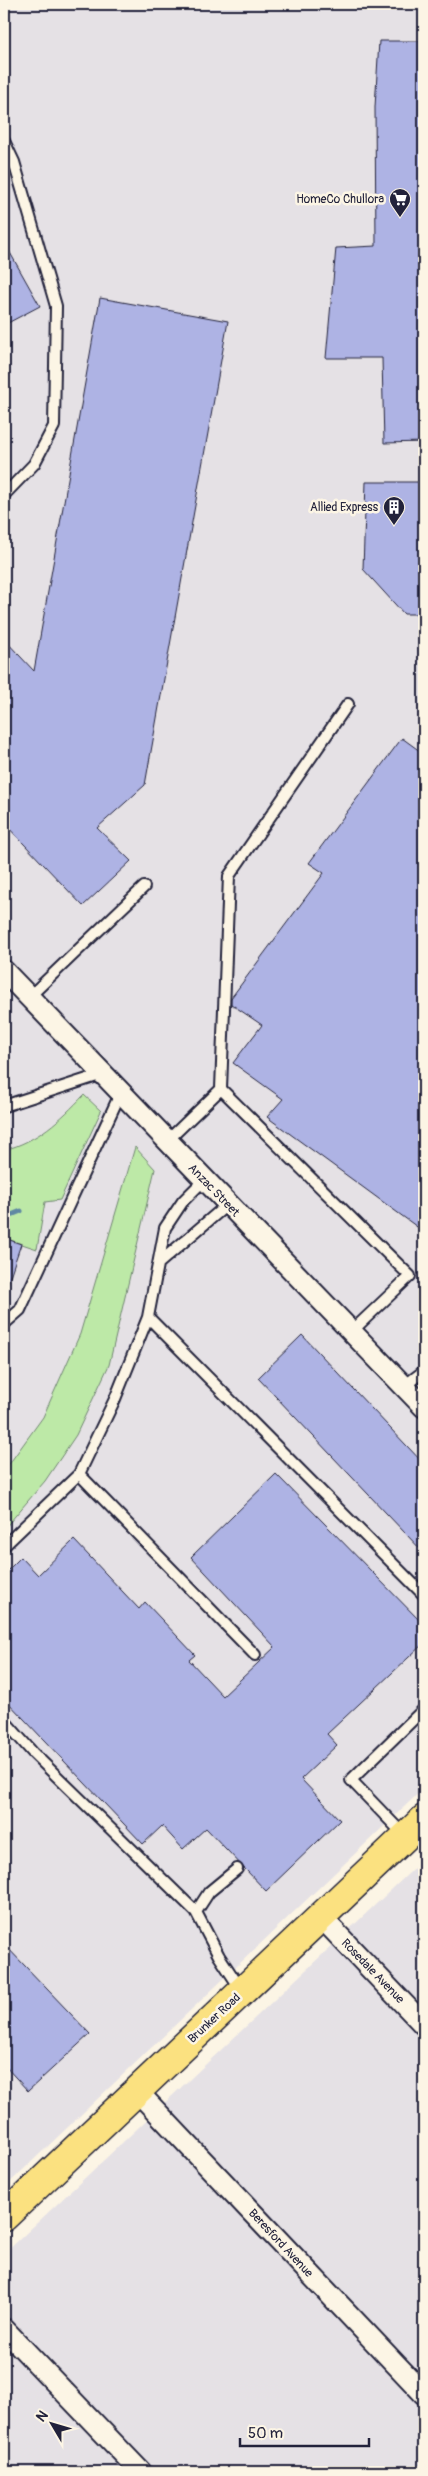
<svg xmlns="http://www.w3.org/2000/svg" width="428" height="2476" viewBox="0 0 428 2476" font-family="Pangolin,sans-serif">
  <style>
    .built { fill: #e5e1e5 }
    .green { fill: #bde9a7; stroke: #708671 }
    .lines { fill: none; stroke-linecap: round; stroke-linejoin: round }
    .stream { stroke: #5f88a3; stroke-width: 5 }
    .building { fill: #aeb3e4; stroke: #22223b }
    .lane-casing { stroke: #22223b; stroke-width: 14 }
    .street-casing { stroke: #22223b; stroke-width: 24 }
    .primary-casing { stroke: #22223b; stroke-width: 31 }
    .lane { stroke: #fcf5e5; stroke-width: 10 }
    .street { stroke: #fcf5e5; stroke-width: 20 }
    .primary { stroke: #fbe180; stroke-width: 28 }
    .labels { text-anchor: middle; stroke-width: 5; stroke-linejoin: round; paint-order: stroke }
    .poi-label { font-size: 12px; fill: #22223b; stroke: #fcf5e5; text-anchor: end }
    .street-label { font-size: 12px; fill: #22223b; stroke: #fcf5e5 }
  </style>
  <rect width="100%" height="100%" fill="#fcf5e5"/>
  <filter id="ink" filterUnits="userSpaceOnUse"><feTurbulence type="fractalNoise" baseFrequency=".02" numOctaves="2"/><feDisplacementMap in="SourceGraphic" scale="10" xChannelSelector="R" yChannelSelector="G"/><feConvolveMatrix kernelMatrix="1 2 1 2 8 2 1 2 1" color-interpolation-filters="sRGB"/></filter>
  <g filter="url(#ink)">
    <!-- built -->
    <path class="built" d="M4 4H424V1788L4 2188Z
      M424 1859V2472H4V2254Z"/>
    <!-- green -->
    <path class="green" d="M84 1095 101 1111 60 1200 45 1202 37 1249 4 1238V1150C38 1141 60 1120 84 1095Z
      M135 1147 155 1169 109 1365 76 1435 45 1481 4 1529V1471L43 1417 80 1334Z"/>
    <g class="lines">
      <!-- stream -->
      <path class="stream" d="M4 1218 21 1211"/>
    </g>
    <!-- building -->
    <path class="building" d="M379 41H424V442L384 443 382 358H326L336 248 376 246 375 107Z
      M4 242 40 306 4 325Z
      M100 298 228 321 145 785 97 828 131 861 83 906 4 823V639L34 671Z
      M366 482H424V614H404L363 569Z
      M402 738 424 754V1232L267 1117 283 1099 233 1063 262 1025 231 1004V998L324 873 309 863Z
      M4 1238 21 1244 6 1288H4Z
      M302 1335 424 1464V1553L258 1378Z
      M276 1474 424 1625V1643L327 1734 337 1745 301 1779 340 1820 266 1891 206 1828 183 1849 162 1826 143 1844 4 1698V1574L21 1557 38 1575 74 1540 139 1609 145 1602 195 1655 189 1660 223 1696 275 1647 191 1557Z
      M4 1944 90 2034 28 2091 4 2065Z"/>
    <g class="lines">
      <!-- lane casing -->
      <g class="lane-casing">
        <path id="lane" d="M4 141 14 162 56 306 54 426 34 464 4 495
          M29 997 144 887
          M221 1089 229 876 348 704
          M4 1106 103 1074
          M167 1141 221 1089 410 1276 351 1332
          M159 1263 228 1204
          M148 1317 424 1595
          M4 1324 20 1310 121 1092
          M404 1386 424 1371
          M79 1474 255 1655
          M4 1546 79 1474 115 1399 148 1317 165 1228 183 1201 204 1180
          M4 1720 33 1753 196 1912
          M405 1836 351 1780 424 1709
          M237 1869 209 1892 196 1912 219 1956 242 1991"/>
      </g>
      <!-- street casing -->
      <g class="street-casing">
        <path id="street" d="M4 971 424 1407
          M321 1917 424 2025
          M137 2091 424 2394
          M4 2329 141 2472"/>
      </g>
      <!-- primary casing -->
      <g class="primary-casing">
        <path id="primary" d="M4 2217 424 1819"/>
      </g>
      <!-- lane -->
      <use href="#lane" class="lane"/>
      <!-- street -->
      <use href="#street" class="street"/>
      <!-- primary -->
      <use href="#primary" class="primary"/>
    </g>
  </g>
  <!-- icons -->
  <defs>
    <g id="supermarket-pin" transform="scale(1.125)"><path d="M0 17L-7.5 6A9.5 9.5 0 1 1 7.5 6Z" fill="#22223b" stroke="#fcf5e5"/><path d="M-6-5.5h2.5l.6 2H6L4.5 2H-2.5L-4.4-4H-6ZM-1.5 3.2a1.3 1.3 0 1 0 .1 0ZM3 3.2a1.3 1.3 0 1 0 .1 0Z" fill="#fff"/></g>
    <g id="building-pin" transform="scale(1.125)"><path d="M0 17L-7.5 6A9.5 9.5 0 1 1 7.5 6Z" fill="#22223b" stroke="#fcf5e5"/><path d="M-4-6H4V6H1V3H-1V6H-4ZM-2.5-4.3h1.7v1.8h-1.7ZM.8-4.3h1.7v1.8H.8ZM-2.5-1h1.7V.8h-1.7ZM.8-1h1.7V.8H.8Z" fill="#fff"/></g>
  </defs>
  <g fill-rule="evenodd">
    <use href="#supermarket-pin" x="400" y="199"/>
    <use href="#building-pin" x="394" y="507"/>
  </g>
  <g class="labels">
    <!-- poi labels -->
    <g class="poi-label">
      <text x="384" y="203">HomeCo Chullora</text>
      <text x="378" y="511">Allied Express</text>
    </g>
    <!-- street labels -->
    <g class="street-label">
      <text transform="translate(214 1190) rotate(46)" y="4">Anzac Street</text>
      <text transform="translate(373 1971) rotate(46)" y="4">Rosedale Avenue</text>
      <text transform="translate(214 2018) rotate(-43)" y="4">Brunker Road</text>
      <text transform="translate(281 2243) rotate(47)" y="4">Beresford Avenue</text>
    </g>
  </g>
  <!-- margin -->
  <rect width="428" height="2476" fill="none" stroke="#fcf5e5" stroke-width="20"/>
  <rect x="10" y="10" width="408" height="2456" fill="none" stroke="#22223b" stroke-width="2" filter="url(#ink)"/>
  <!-- north arrow -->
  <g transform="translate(52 2424) rotate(308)" stroke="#fcf5e5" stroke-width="4" paint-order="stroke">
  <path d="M0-4L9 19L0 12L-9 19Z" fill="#22223b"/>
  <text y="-8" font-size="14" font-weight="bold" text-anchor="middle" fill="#22223b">N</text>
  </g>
  <!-- scale -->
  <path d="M240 2438v8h129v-8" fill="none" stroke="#22223b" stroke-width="2.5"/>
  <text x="248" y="2438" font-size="15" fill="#22223b" stroke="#fcf5e5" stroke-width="4" paint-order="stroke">50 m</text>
</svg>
